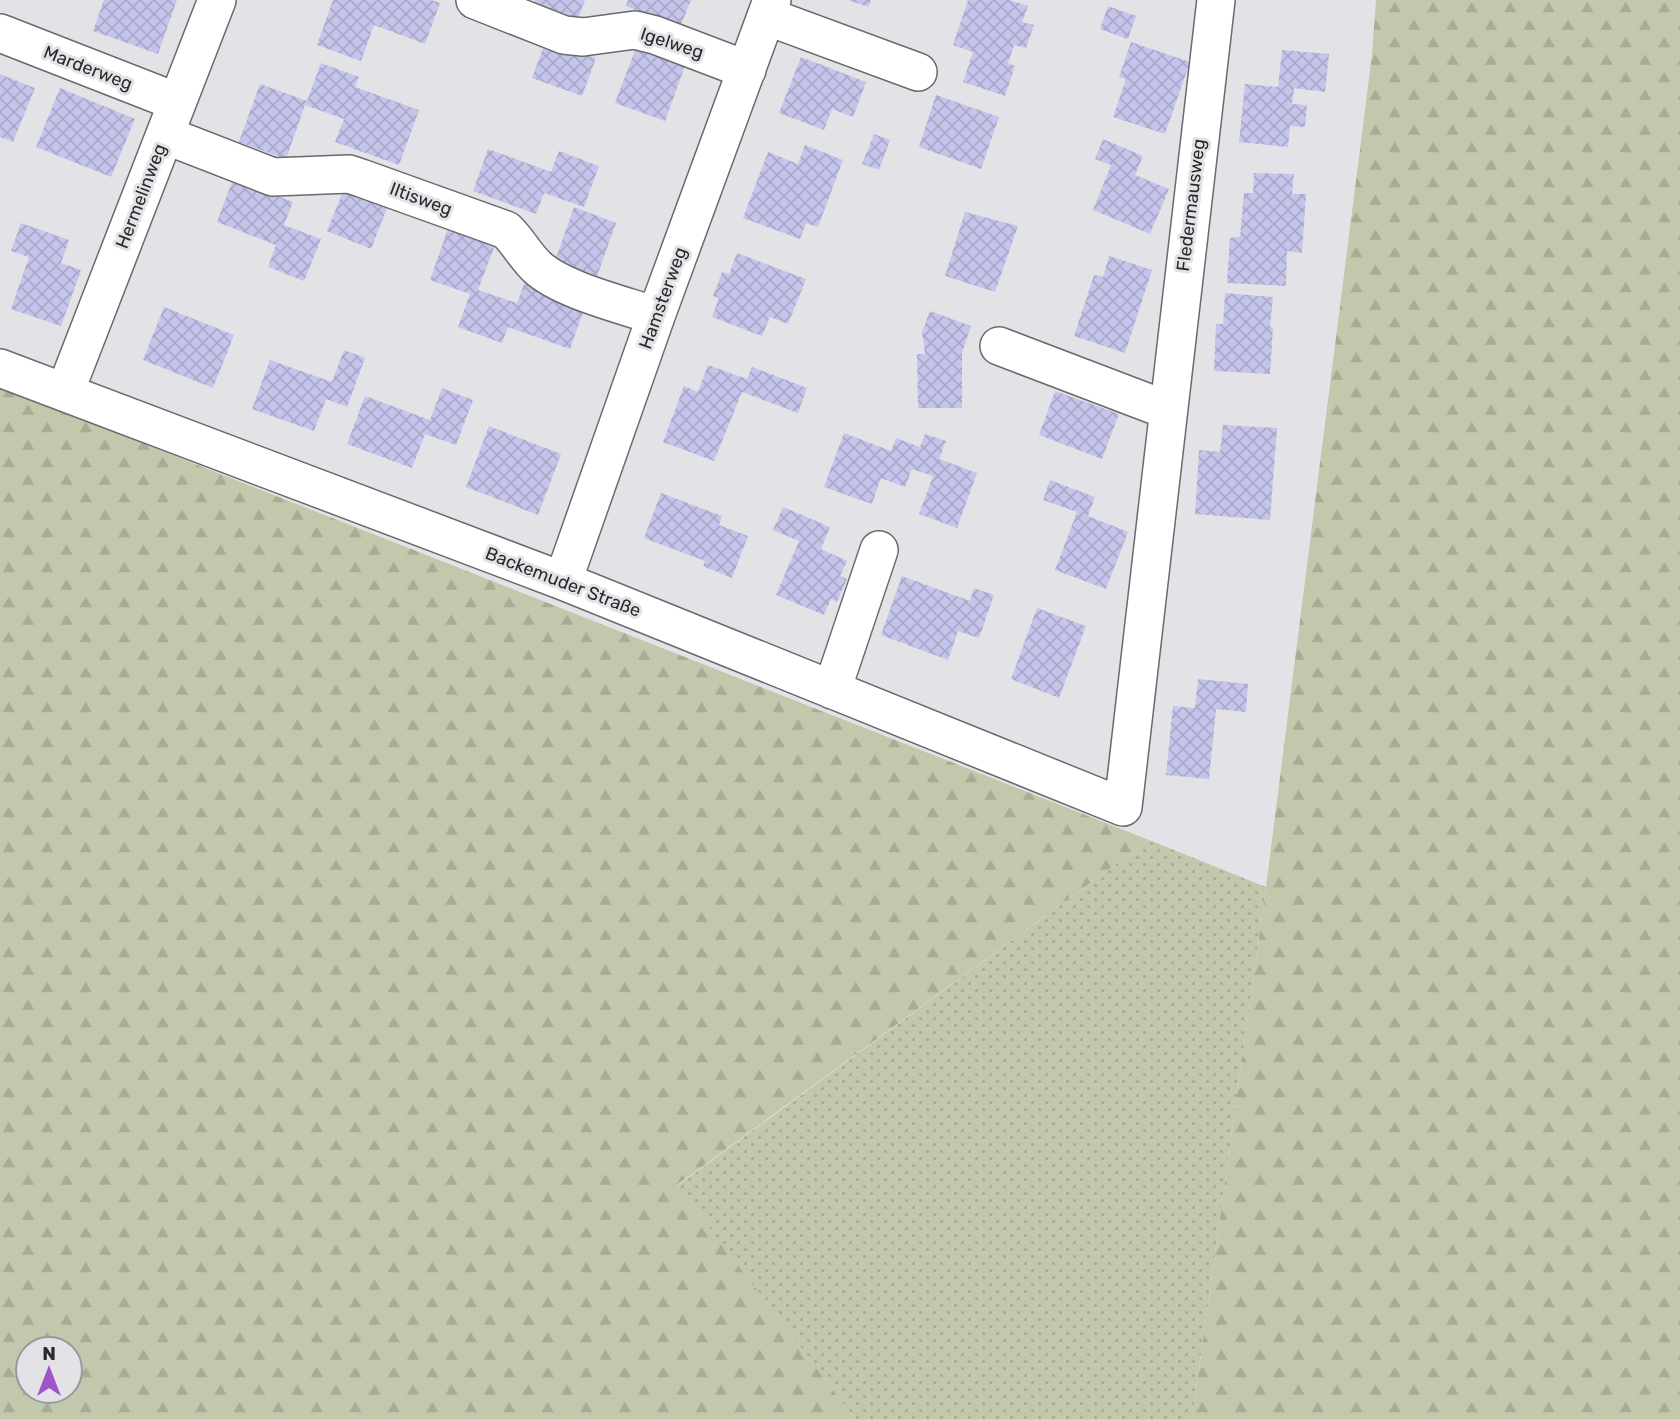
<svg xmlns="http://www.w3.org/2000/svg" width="1680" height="1419" viewBox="0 0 1680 1419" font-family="Rubik,sans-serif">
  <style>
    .grass { fill: url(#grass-dots) }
    .forest { fill: url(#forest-firs); fill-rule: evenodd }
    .building { fill: url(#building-cross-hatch) }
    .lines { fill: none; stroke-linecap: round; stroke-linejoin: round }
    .minor-casing { stroke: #6a6a6d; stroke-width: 40 }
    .minor { stroke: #fff; stroke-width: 37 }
    .labels { text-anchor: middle; stroke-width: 6; stroke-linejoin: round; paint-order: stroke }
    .street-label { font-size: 18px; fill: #2a2a2c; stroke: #e3e3e7 }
  </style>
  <defs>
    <pattern id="grass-dots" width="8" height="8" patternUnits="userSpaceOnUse" patternTransform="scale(1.75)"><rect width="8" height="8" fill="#c2c8ac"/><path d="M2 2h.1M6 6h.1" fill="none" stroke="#a7ac94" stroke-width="1.8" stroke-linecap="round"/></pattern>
    <pattern id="forest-firs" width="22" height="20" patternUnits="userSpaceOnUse" patternTransform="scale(1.75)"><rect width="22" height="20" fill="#c2c8ac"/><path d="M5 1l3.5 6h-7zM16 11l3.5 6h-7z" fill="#a7ac94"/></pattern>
    <pattern id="building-cross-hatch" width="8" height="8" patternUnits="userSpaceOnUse" patternTransform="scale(1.75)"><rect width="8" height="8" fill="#c5c4ea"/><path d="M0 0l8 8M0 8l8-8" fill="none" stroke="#a9a9c9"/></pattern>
  </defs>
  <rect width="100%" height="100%" fill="#e3e3e7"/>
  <!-- grass -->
  <path class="grass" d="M1149 840 1266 887 1192 1419H855L677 1186Z"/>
  <!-- forest -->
  <path class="forest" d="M1376 0H1680V1419H1192L1266 887 1372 55Z
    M0 387 1149 840 677 1185 855 1419H0ZM28 1349H70V1391H28Z"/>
  <!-- building -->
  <path class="building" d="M104 0H177L158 54 93 31Z
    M333 0H431L440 3 425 44 374 25 361 61 317 45Z
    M535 0H585L576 24 533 6Z
    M628 0H691L680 27 626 6Z
    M848 0H871L868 7Z
    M968 0H1010L1028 6 1022 22 1034 25 1026 48 1014 45 1008 63 1015 66 1005 96 963 82 973 52 953 45Z
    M1108 6 1136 16 1128 39 1100 29Z
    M546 40 596 58 582 96 532 78Z
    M1131 42 1190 62 1165 134 1113 117 1126 79 1119 77Z
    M637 45 686 63 665 121 615 103Z
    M1282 50 1329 54 1325 92 1294 88 1292 104 1307 105 1305 127 1290 126 1288 147 1239 142 1245 84 1278 87Z
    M801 57 866 82 853 117 832 109 824 130 779 113Z
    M321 63 359 77 355 87 419 110 399 165 335 142 344 119 305 105 286 159 239 142 260 84 307 101Z
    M0 74 35 88 13 142 0 137Z
    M60 88 135 119 111 177 36 147Z
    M936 95 999 117 981 169 919 147Z
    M874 134 890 140 879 170 862 164Z
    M1103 139 1143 156 1135 175 1169 189 1150 234 1093 210 1111 165 1095 159Z
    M805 145 843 160 818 227 806 223 800 239 743 218 768 152 798 164Z
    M488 149 551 172 559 151 599 166 584 207 544 193 536 214 473 191Z
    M1254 173 1294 174 1292 194H1306L1302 253 1287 251 1286 286 1227 283 1230 238 1240 237 1244 193H1253Z
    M233 179 293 202 284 225 321 239 304 281 268 267 276 245 217 222Z
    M347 181 391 198 371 249 327 231Z
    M574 207 616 223 597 276 555 261Z
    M965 212 1018 226 995 292 945 276Z
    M451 220 498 237 478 290 517 303 526 279 587 301 570 349 508 327 502 343 458 327 470 294 430 280Z
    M21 223 69 240 61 263 81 270 61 326 11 309 29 257 11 251Z
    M737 253 806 279 788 324 770 317 762 336 712 317 719 298 713 296 722 272 729 274Z
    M1109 256 1152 270 1125 353 1074 336 1094 275 1103 277Z
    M1225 293 1273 297 1270 327H1273L1270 374 1214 371 1216 324H1223Z
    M164 307 234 335 213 388 143 360Z
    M930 311 971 326 962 353V408H918L917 354H925L922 332Z
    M344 350 365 358 347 407 326 399 314 431 252 409 270 360 332 382Z
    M708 365 747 379 752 367 807 388 798 413 742 392 714 461 663 442 684 386 698 392Z
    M442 388 473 400 456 445 425 434 412 468 347 444 365 396 430 420Z
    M1055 391 1119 414 1102 459 1039 435Z
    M1223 425 1277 428 1270 520 1195 514 1199 450 1220 452Z
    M489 426 561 454 538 515 466 487Z
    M844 433 891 451 896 438 920 447 925 434 946 441 939 459 977 473 957 528 919 514 933 476 912 469 905 487 881 478 872 504 824 487Z
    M1050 480 1095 497 1088 516 1128 532 1106 589 1055 570 1077 512 1043 500Z
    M661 493 722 516 719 525 748 536 732 578 703 566 705 561 644 538Z
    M783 507 830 527 821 549 847 561 840 576 847 579 837 602 831 599 824 615 776 595 799 541 773 530Z
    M902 576 970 601 974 588 994 595 979 638 958 631 948 660 881 635Z
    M1037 608 1086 626 1059 698 1011 679Z
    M1198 679 1248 684 1246 712 1216 709 1209 779 1166 775 1173 706 1195 708Z"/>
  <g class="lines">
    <!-- minor casing -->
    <g class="minor-casing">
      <path id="minor" d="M475 0 564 35 583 37 635 30 655 35 747 70
        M766 16 918 72
        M0 33 177 102
        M165 135 273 177 349 174 361 178 506 230C518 241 525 256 537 267 561 290 624 305 656 316
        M999 346 1167 410
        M0 368 563 581 1123 807 1216 0
        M65 392 217 0
        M563 581 656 316 772 0
        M832 690 879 550"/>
    </g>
    <!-- minor -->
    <use href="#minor" class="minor"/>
  </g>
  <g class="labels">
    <!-- street labels -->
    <g class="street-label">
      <text transform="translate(672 43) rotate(18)" y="6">Igelweg</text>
      <text transform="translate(88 68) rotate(21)" y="6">Marderweg</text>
      <text transform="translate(141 196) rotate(-69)" y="6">Hermelinweg</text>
      <text transform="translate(421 199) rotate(20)" y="6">Iltisweg</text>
      <text transform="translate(1191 205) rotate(-83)" y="6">Fledermausweg</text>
      <text transform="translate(663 298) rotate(-70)" y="6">Hamsterweg</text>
      <text transform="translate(563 582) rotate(21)" y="6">Backemuder Straße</text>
    </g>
  </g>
  <!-- north arrow -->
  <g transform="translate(49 1370)"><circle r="33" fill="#e3e3e7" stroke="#99999c" stroke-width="2"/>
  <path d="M0-5L12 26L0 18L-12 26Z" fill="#9d55c9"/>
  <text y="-10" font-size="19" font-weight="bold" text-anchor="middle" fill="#2a2a2c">N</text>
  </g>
</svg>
